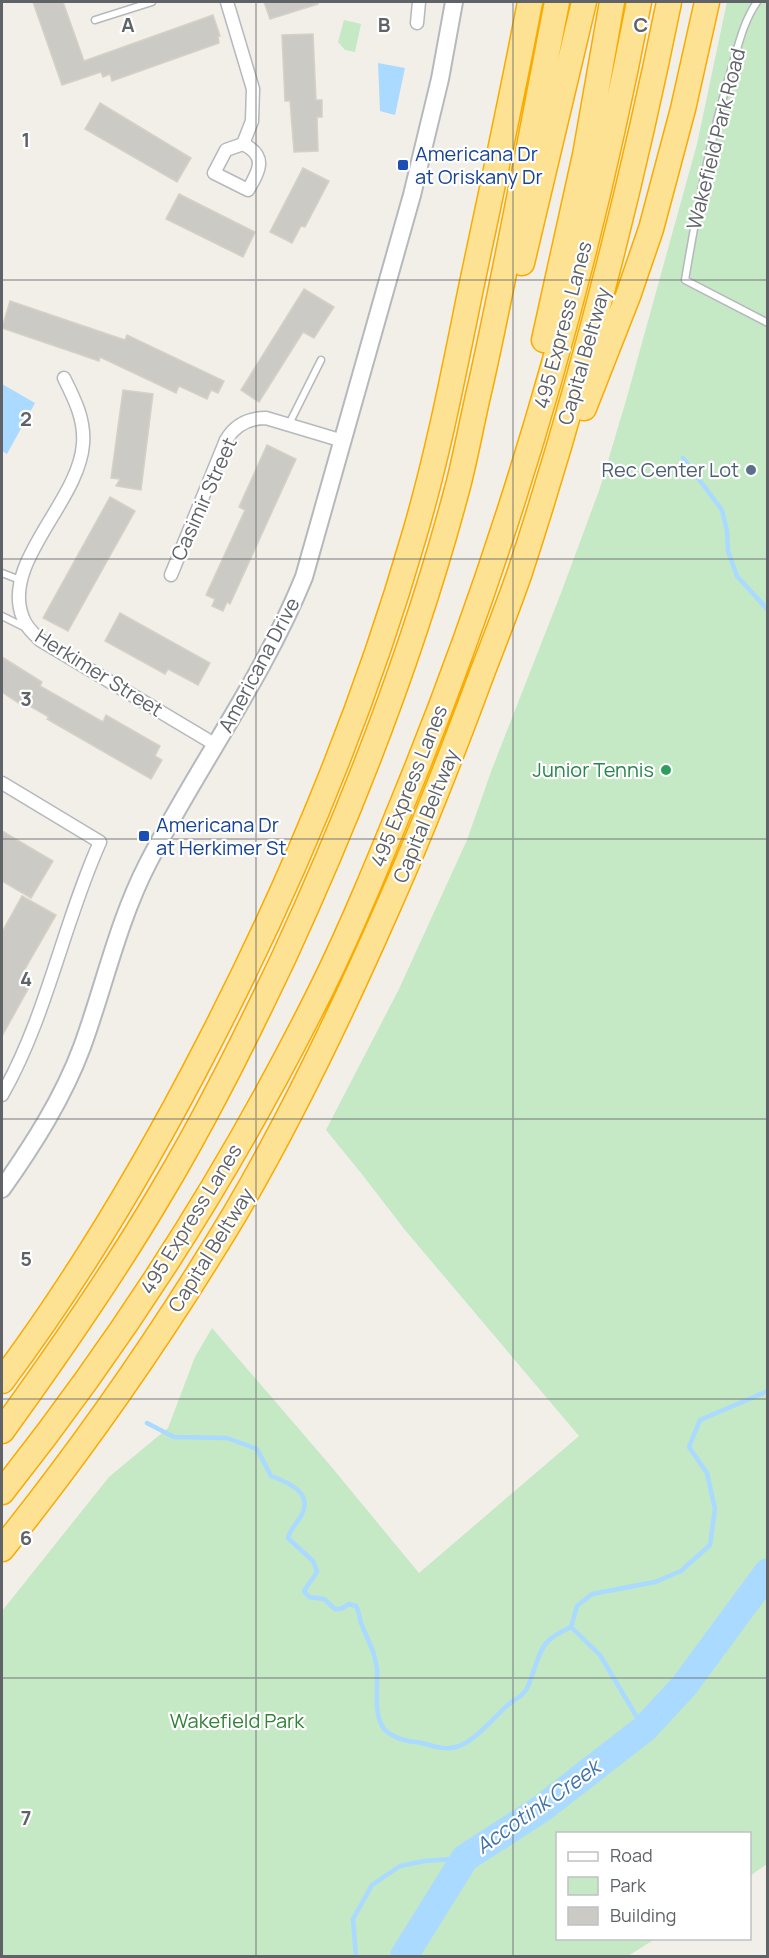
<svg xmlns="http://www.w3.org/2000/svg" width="769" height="1958" viewBox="0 0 769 1958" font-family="Manrope,sans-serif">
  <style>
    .green { fill: #c5e8c5 }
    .water { fill: #aadaff }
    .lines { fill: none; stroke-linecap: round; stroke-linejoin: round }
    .stream { stroke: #aadaff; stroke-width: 4.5 }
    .river { stroke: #aadaff; stroke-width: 28 }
    .building { fill: #cccac5; stroke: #d6d1c6; stroke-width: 1.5 }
    .service-casing { stroke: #b5b8bc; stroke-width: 9 }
    .minor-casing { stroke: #b5b8bc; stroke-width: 15 }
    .tertiary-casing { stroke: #b5b8bc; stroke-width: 20 }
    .motorway-casing { stroke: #f9ab00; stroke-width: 27 }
    .service { stroke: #fff; stroke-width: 6 }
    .minor { stroke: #fff; stroke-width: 12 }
    .tertiary { stroke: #fff; stroke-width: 16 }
    .motorway { stroke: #fde293; stroke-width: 24 }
    .grid { fill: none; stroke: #5f6368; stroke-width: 1.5; stroke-opacity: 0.55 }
    .transit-dot { fill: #1a4fb4; stroke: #fff; stroke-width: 2 }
    .service-dot { fill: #5c6f8a; stroke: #fff; stroke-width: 2 }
    .leisure-dot { fill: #2e9e5b; stroke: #fff; stroke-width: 2 }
    .labels { text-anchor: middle; stroke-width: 4.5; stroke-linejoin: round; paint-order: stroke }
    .street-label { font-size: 20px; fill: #5f6368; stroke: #fff }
    .transit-label { font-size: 20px; fill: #164399; stroke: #fff; text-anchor: start }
    .service-label { font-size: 20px; fill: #4e5e75; stroke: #fff; text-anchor: end }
    .leisure-label { font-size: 20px; fill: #27864d; stroke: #fff; text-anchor: end }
    .park-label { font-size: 20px; fill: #348238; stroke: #fff }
    .water-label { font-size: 21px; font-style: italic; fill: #4174aa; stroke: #fff }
    .grid-label { font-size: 20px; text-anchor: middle; font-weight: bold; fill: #5f6368; stroke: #fff; stroke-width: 4.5; stroke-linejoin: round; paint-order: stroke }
  </style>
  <rect width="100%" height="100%" fill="#f1efe8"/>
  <!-- green -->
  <path class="green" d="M727 2H767V1864L750 1876V1834H558V1938L655 1939 628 1956H2V1611L109 1477 168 1428 195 1357 212 1328 329 1464 419 1573 579 1436 405 1230 361 1173 326 1130 399 989 467 840 492 769 561 593 600 488 627 397 697 144Z
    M344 20 361 24 355 52 345 50 338 42Z"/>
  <!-- water -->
  <path class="water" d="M378 63 405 68 395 115 380 111Z
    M2 384 35 403 7 454 2 451Z"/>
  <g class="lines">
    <!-- stream -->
    <path class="stream" d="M683 458 722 510 727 531 728 551 737 576 768 610
      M147 1423 174 1437 227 1438 257 1449 271 1476C288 1482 313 1493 302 1514 298 1523 291 1527 288 1538L313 1561 317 1571C314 1579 308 1583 304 1591L309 1597 324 1599 335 1609H341L349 1604 356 1606C359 1611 359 1617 361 1623 367 1639 376 1653 377 1670 378 1687 374 1708 381 1724 386 1736 404 1741 416 1742 429 1744 442 1751 456 1747 474 1743 495 1716 509 1704 516 1698 524 1696 528 1686 534 1674 538 1650 548 1641 554 1635 563 1631 571 1627
      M644 1729 600 1655 571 1627 577 1606 592 1594 655 1582 681 1571 710 1545 715 1509 707 1473 689 1447 700 1420 768 1391
      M356 1956 353 1919 372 1885 400 1866 425 1861 465 1858"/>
    <!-- river -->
    <path class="river" d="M404 1956 465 1858 541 1809 644 1729 684 1686 768 1572"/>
  </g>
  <!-- building -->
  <path class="building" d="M33 2H63L84 61 213 15 220 36H218L219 43 112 81 110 74 103 77 101 72 62 85Z
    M264 2H317L318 4 270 19Z
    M313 34 316 100H322V117H317L318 151 294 152 290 101H285L282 35Z
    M100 103 191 158 177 182 85 129Z
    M303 168 329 181 305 227 301 226 292 243 270 232Z
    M179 194 255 232 243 257 166 219Z
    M304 289 334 307 314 338 303 332 259 402 241 390Z
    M10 301 125 340 127 335 224 381 218 393 211 390 207 399 179 386 176 393 100 357 99 361 2 328Z
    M123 390 153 394 141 490 116 486 120 479 111 478Z
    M267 445 296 459 230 604 227 602 223 611 212 606 215 599 206 595 245 510 239 507Z
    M110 497 135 511 68 631 43 618Z
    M120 613 210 663 198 685 168 669 165 674 105 641Z
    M2 657 42 682 40 686 103 722 106 715 160 746 155 756 162 760 151 779 47 719 49 717 28 705 26 708 2 692Z
    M2 831 53 861 31 898 2 881Z
    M22 896 56 915 21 976 32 982 2 1036V932Z"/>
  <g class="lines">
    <!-- service casing -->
    <g class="service-casing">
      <path id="service" d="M757 2C743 22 738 47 731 70 710 139 697 209 685 280L768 323
        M95 20 152 2
        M289 424 321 360
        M2 573 20 580
        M2 616 26 628"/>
    </g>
    <!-- minor casing -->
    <g class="minor-casing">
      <path id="minor" d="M227 2 253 89 252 121 243 144
        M417 23 419 2
        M243 144C268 156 259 171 248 190L214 173 226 150Z
        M64 378C75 400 85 420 83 444 79 502 0 563 23 618 26 627 33 633 40 640L216 745
        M171 575 226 440C235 425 249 418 266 418L343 441
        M2 783 100 842C63 924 47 1016 2 1095"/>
    </g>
    <!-- tertiary casing -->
    <g class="tertiary-casing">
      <path id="tertiary" d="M2 1189C33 1145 63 1098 82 1047 104 987 118 921 148 863 198 766 263 678 304 577L412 195 440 79 454 2"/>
    </g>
    <!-- motorway casing -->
    <g class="motorway-casing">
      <path id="motorway" d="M522 263 584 2
        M544 340 585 155 612 2
        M584 408 628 296 651 229 683 109 707 2
        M2 1381C81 1275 149 1160 209 1043 293 880 363 712 414 536 438 455 454 371 471 288 491 193 512 97 530 2
        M2 1431C57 1355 110 1279 158 1198 205 1120 245 1039 284 957 355 803 416 646 459 482 467 450 473 416 481 383 509 257 532 129 557 2
        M2 1492C125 1337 235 1164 323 986 353 925 379 861 405 797 510 541 587 274 639 2
        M2 1549C87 1443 166 1329 236 1212 292 1116 340 1016 385 914 420 836 451 757 481 676 494 642 508 607 520 572 581 385 630 194 669 2"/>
    </g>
    <!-- service -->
    <use href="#service" class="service"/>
    <!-- minor -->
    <use href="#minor" class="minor"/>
    <!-- tertiary -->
    <use href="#tertiary" class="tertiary"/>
    <!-- motorway -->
    <use href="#motorway" class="motorway"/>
  </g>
  <!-- grid -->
  <path class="grid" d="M256 2V1956M513 2V1956M2 280H768M2 559H768M2 839H768M2 1119H768M2 1399H768M2 1678H768"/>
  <!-- markers -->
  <g class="transit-dot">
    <rect x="397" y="159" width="12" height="12" rx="3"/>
    <rect x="138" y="830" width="12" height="12" rx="3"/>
  </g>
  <circle class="service-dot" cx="751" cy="470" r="6"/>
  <circle class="leisure-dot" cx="666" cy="770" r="6"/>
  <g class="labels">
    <!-- street labels -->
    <g class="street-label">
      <text transform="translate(716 139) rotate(-76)" y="7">Wakefield Park Road</text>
      <text transform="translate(563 325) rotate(-75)" y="7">495 Express Lanes</text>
      <text transform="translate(584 356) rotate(-74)" y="7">Capital Beltway</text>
      <text transform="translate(204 499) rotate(-66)" y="7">Casimir Street</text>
      <text transform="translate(259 665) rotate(-62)" y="7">Americana Drive</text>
      <text transform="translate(99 673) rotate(32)" y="7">Herkimer Street</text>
      <text transform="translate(409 786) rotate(-68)" y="7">495 Express Lanes</text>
      <text transform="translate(426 816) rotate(-68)" y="7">Capital Beltway</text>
      <text transform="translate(191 1219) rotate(-58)" y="7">495 Express Lanes</text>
      <text transform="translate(211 1250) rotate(-58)" y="7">Capital Beltway</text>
    </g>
    <!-- transit labels -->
    <g class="transit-label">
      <text x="415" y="161">Americana Dr<tspan x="415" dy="23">at Oriskany Dr</tspan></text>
      <text x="156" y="832">Americana Dr<tspan x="156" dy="23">at Herkimer St</tspan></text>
    </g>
    <!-- service labels -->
    <g class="service-label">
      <text x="739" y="477">Rec Center Lot</text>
    </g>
    <!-- leisure labels -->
    <g class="leisure-label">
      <text x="654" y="777">Junior Tennis</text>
    </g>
    <!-- park labels -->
    <g class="park-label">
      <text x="237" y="1728">Wakefield Park</text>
    </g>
    <!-- water labels -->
    <g class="water-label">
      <text transform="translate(538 1807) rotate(-35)" y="7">Accotink Creek</text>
    </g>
  </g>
  <g class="grid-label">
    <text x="128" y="32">A</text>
    <text x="384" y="32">B</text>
    <text x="641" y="32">C</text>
    <text x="26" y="147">1</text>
    <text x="26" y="426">2</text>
    <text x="26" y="706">3</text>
    <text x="26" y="986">4</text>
    <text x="26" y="1266">5</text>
    <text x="26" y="1545">6</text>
    <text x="26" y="1825">7</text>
  </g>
  <!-- border -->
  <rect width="769" height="1958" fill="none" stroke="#5f6368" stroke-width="6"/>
  <!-- legend -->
  <rect x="556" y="1832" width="195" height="108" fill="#ffffff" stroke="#bfc1c3" stroke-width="1.5"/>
  <rect x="568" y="1852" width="30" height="9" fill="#ffffff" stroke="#bfc1c3" stroke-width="1.5"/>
  <text x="610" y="1862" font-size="18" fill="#5f6368">Road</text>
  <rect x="568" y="1877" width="30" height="18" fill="#c5e8c5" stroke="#bfc1c3" stroke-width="1.5"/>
  <text x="610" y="1892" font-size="18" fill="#5f6368">Park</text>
  <rect x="568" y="1907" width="30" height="18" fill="#cccac5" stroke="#bfc1c3" stroke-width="1.5"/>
  <text x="610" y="1922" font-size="18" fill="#5f6368">Building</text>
</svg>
